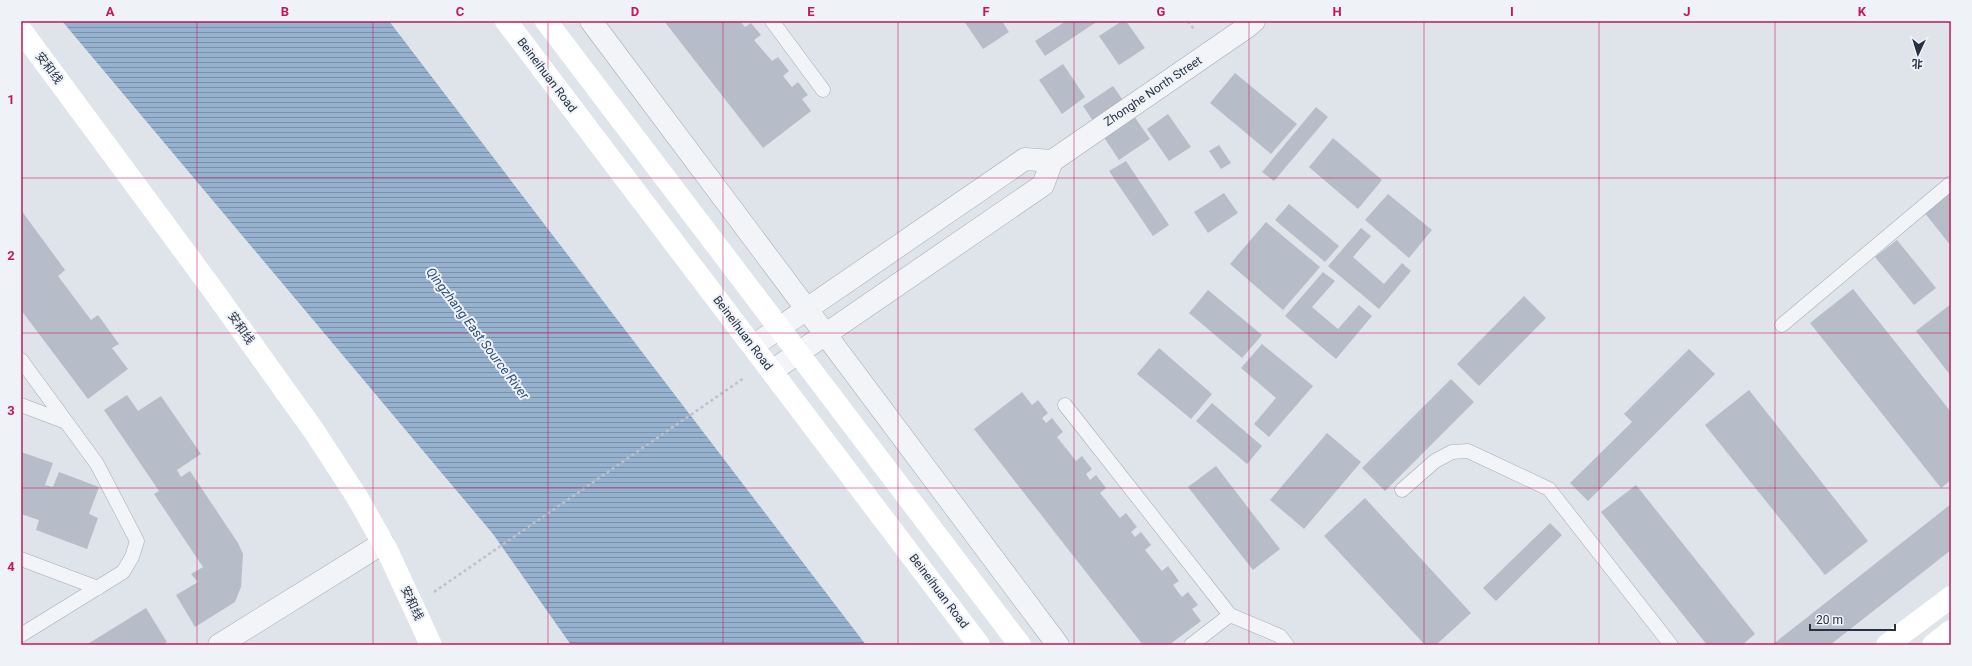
<svg xmlns="http://www.w3.org/2000/svg" width="1972" height="666" viewBox="0 0 1972 666" font-family="Roboto,'Noto Sans SC',sans-serif">
  <style>
    .water { fill: url(#water-rules) }
    .building { fill: #b6bdc8 }
    .lines { fill: none; stroke-linecap: round; stroke-linejoin: round }
    .service-casing { stroke: #a4abb5; stroke-width: 15 }
    .minor-casing { stroke: #a4abb5; stroke-width: 23 }
    .tertiary-casing { stroke: #a4abb5; stroke-width: 23 }
    .path { stroke: #bdc1c9; stroke-width: 2.5; stroke-dasharray: 3 3; stroke-linecap: butt }
    .service { stroke: #f2f4f8; stroke-width: 14 }
    .minor { stroke: #f2f4f8; stroke-width: 22 }
    .tertiary { stroke: #f2f4f8; stroke-width: 22 }
    .secondary { stroke: #fff; stroke-width: 22 }
    .grid { fill: none; stroke: #c2185b; stroke-width: 1; stroke-opacity: 0.55 }
    .labels { text-anchor: middle; stroke-width: 4; stroke-linejoin: round; paint-order: stroke }
    .street-label { font-size: 12px; fill: #263143; stroke: #eff2f7 }
    .water-label { font-size: 13px; font-style: italic; fill: #2c517b; stroke: #eff2f7 }
    .neatline { fill: none; stroke: #c2185b; stroke-width: 1.5 }
    .grid-label { font-size: 13px; text-anchor: middle; font-weight: bold; fill: #c2185b }
  </style>
  <defs>
    <pattern id="water-rules" width="6" height="5" patternUnits="userSpaceOnUse"><rect width="6" height="5" fill="#96b2ce"/><path d="M0 2.5h6" fill="none" stroke="#7a91a9"/></pattern>
  </defs>
  <rect width="100%" height="100%" fill="#dfe4ea"/>
  <!-- water -->
  <path class="water" d="M62 21H389L866 645H571L493 534Z"/>
  <!-- building -->
  <path class="building" d="M664 21H740L745 27 751 23 761 35 754 40 772 61 778 57 789 71 783 76 792 87 798 82 808 95 802 99 811 111 763 148Z
    M964 21H1002L1009 32 983 49Z
    M1066 21H1098L1045 56 1035 41Z
    M1122 21H1126L1145 48 1119 65 1099 36Z
    M1063 64 1085 97 1062 114 1039 80Z
    M1235 73 1297 124 1271 154 1210 103Z
    M1113 86 1150 139 1119 160 1083 106Z
    M1316 107 1328 117 1274 181 1262 172Z
    M1168 114 1191 147 1169 161 1147 129Z
    M1333 138 1382 180 1358 209 1309 167Z
    M1219 145 1231 163 1221 169 1209 151Z
    M1126 161 1169 225 1153 236 1109 171Z
    M1951 190V246L1924 212Z
    M1224 193 1238 213 1208 233 1194 212Z
    M1388 194 1432 230 1409 258 1365 220Z
    M1289 204 1339 246 1325 262 1275 220Z
    M21 210 65 270 58 276 91 320 98 315 119 344 112 348 128 369 88 399 21 310Z
    M1266 222 1320 267 1283 310 1230 264Z
    M1361 228 1371 236 1353 257 1384 284 1402 263 1411 271 1379 309 1328 266Z
    M1897 240 1936 288 1914 305 1875 257Z
    M1323 272 1335 281 1312 307 1338 329 1359 305 1372 316 1336 359 1285 316Z
    M1853 289 1951 412V480L1941 488 1810 323Z
    M1208 290 1262 335 1242 358 1189 313Z
    M1524 296 1546 318 1479 386 1457 364Z
    M1951 304V376L1916 331Z
    M1262 344 1313 386 1269 437 1254 424 1276 398 1241 368Z
    M1159 348 1212 394 1191 419 1137 374Z
    M1689 349 1715 374 1588 501 1570 483 1632 422 1624 414Z
    M1451 379 1474 402 1385 491 1362 468Z
    M1749 390 1868 541 1825 575 1705 425Z
    M1022 392 1032 405 1038 400 1048 413 1042 418 1046 423 1052 418 1063 432 1057 437 1076 461 1082 456 1092 469 1086 474 1090 480 1096 475 1106 488 1100 493 1120 518 1126 513 1137 527 1131 532 1135 537 1141 532 1151 545 1145 550 1162 571 1168 566 1179 581 1173 585 1182 597 1188 592 1198 605 1192 609 1201 621 1169 645H1143L974 429Z
    M127 395 138 411 161 396 201 454 177 470 181 477 190 471 238 543 243 554 241 587 235 602 195 627 176 595 198 582 191 574 203 567 154 494 159 491 104 410Z
    M1212 403 1262 446 1247 464 1196 421Z
    M1327 433 1361 462 1304 529 1270 500Z
    M21 452 53 463 45 485 53 487 59 472 99 487 89 514 98 518 87 549 36 530 39 520 21 514Z
    M1216 466 1280 549 1253 570 1188 487Z
    M1636 485 1755 634 1742 645H1707L1601 512Z
    M1365 498 1471 613 1436 645H1425L1324 536Z
    M1951 504V550L1830 645H1772Z
    M1550 523 1562 535 1496 601 1483 588Z
    M146 608 167 642 162 645H86Z"/>
  <g class="lines">
    <!-- service casing -->
    <g class="service-casing">
      <path id="service" d="M772 21 823 90
        M1782 325 1951 183
        M21 360 97 464 137 541 132 557 123 572 21 635
        M21 405 66 422
        M1065 405 1230 615 1280 636 1287 645
        M1402 490 1435 461 1452 452 1468 451 1549 489 1671 645
        M21 559 98 588
        M1191 645 1230 615"/>
    </g>
    <!-- minor casing -->
    <g class="minor-casing">
      <path id="minor" d="M591 21 1058 645
        M219 645 383 543"/>
    </g>
    <!-- tertiary casing -->
    <g class="tertiary-casing">
      <path id="tertiary" d="M1052 161 1247 27 1254 21
        M753 346 1025 159 1052 161
        M772 371 1043 185 1052 161"/>
    </g>
    <!-- path -->
    <path class="path" d="M1188 21 1195 31
      M434 592 744 378"/>
    <!-- service -->
    <use href="#service" class="service"/>
    <!-- minor -->
    <use href="#minor" class="minor"/>
    <!-- tertiary -->
    <use href="#tertiary" class="tertiary"/>
    <!-- secondary -->
    <path class="secondary" d="M506 21 979 645
      M546 21 1020 645
      M21 30 213 290 314 431 357 497 387 550 431 645
      M1887 645 1951 597
      M1933 645 1951 631"/>
  </g>
  <!-- grid -->
  <path class="grid" d="M197 21V645M373 21V645M548 21V645M723 21V645M898 21V645M1074 21V645M1249 21V645M1424 21V645M1599 21V645M1775 21V645M21 178H1951M21 333H1951M21 488H1951"/>
  <g class="labels">
    <!-- street labels -->
    <g class="street-label">
      <text transform="translate(49 68) rotate(53)" y="4">安和线</text>
      <text transform="translate(547 75) rotate(53)" y="4">Beineihuan Road</text>
      <text transform="translate(1153 91) rotate(-34)" y="4">Zhonghe North Street</text>
      <text transform="translate(241 328) rotate(55)" y="4">安和线</text>
      <text transform="translate(743 333) rotate(53)" y="4">Beineihuan Road</text>
      <text transform="translate(939 591) rotate(53)" y="4">Beineihuan Road</text>
      <text transform="translate(412 603) rotate(65)" y="4">安和线</text>
    </g>
    <!-- water labels -->
    <g class="water-label">
      <text transform="translate(478 333) rotate(53)" y="5">Qingzhang East Source River</text>
    </g>
  </g>
  <!-- border -->
  <rect width="1972" height="666" fill="none" stroke="#eff2f7" stroke-width="44"/>
  <!-- north arrow -->
  <g transform="translate(1918 54) rotate(184)" stroke="#eff2f7" stroke-width="3" paint-order="stroke">
  <path d="M0-3L7 15L0 10L-7 15Z" fill="#263143"/>
  <text y="-6" font-size="11" font-weight="bold" text-anchor="middle" fill="#263143">北</text>
  </g>
  <!-- scale -->
  <path d="M1810 624v6h85v-6" fill="none" stroke="#263143" stroke-width="2"/>
  <text x="1816" y="624" font-size="12" fill="#263143" stroke="#eff2f7" stroke-width="3" paint-order="stroke">20 m</text>
  <rect x="22" y="22" width="1928" height="622" class="neatline"/>
  <g class="grid-label">
    <text x="110" y="16">A</text>
    <text x="285" y="16">B</text>
    <text x="460" y="16">C</text>
    <text x="635" y="16">D</text>
    <text x="811" y="16">E</text>
    <text x="986" y="16">F</text>
    <text x="1161" y="16">G</text>
    <text x="1337" y="16">H</text>
    <text x="1512" y="16">I</text>
    <text x="1687" y="16">J</text>
    <text x="1862" y="16">K</text>
    <text x="11" y="104">1</text>
    <text x="11" y="260">2</text>
    <text x="11" y="415">3</text>
    <text x="11" y="571">4</text>
  </g>
</svg>
